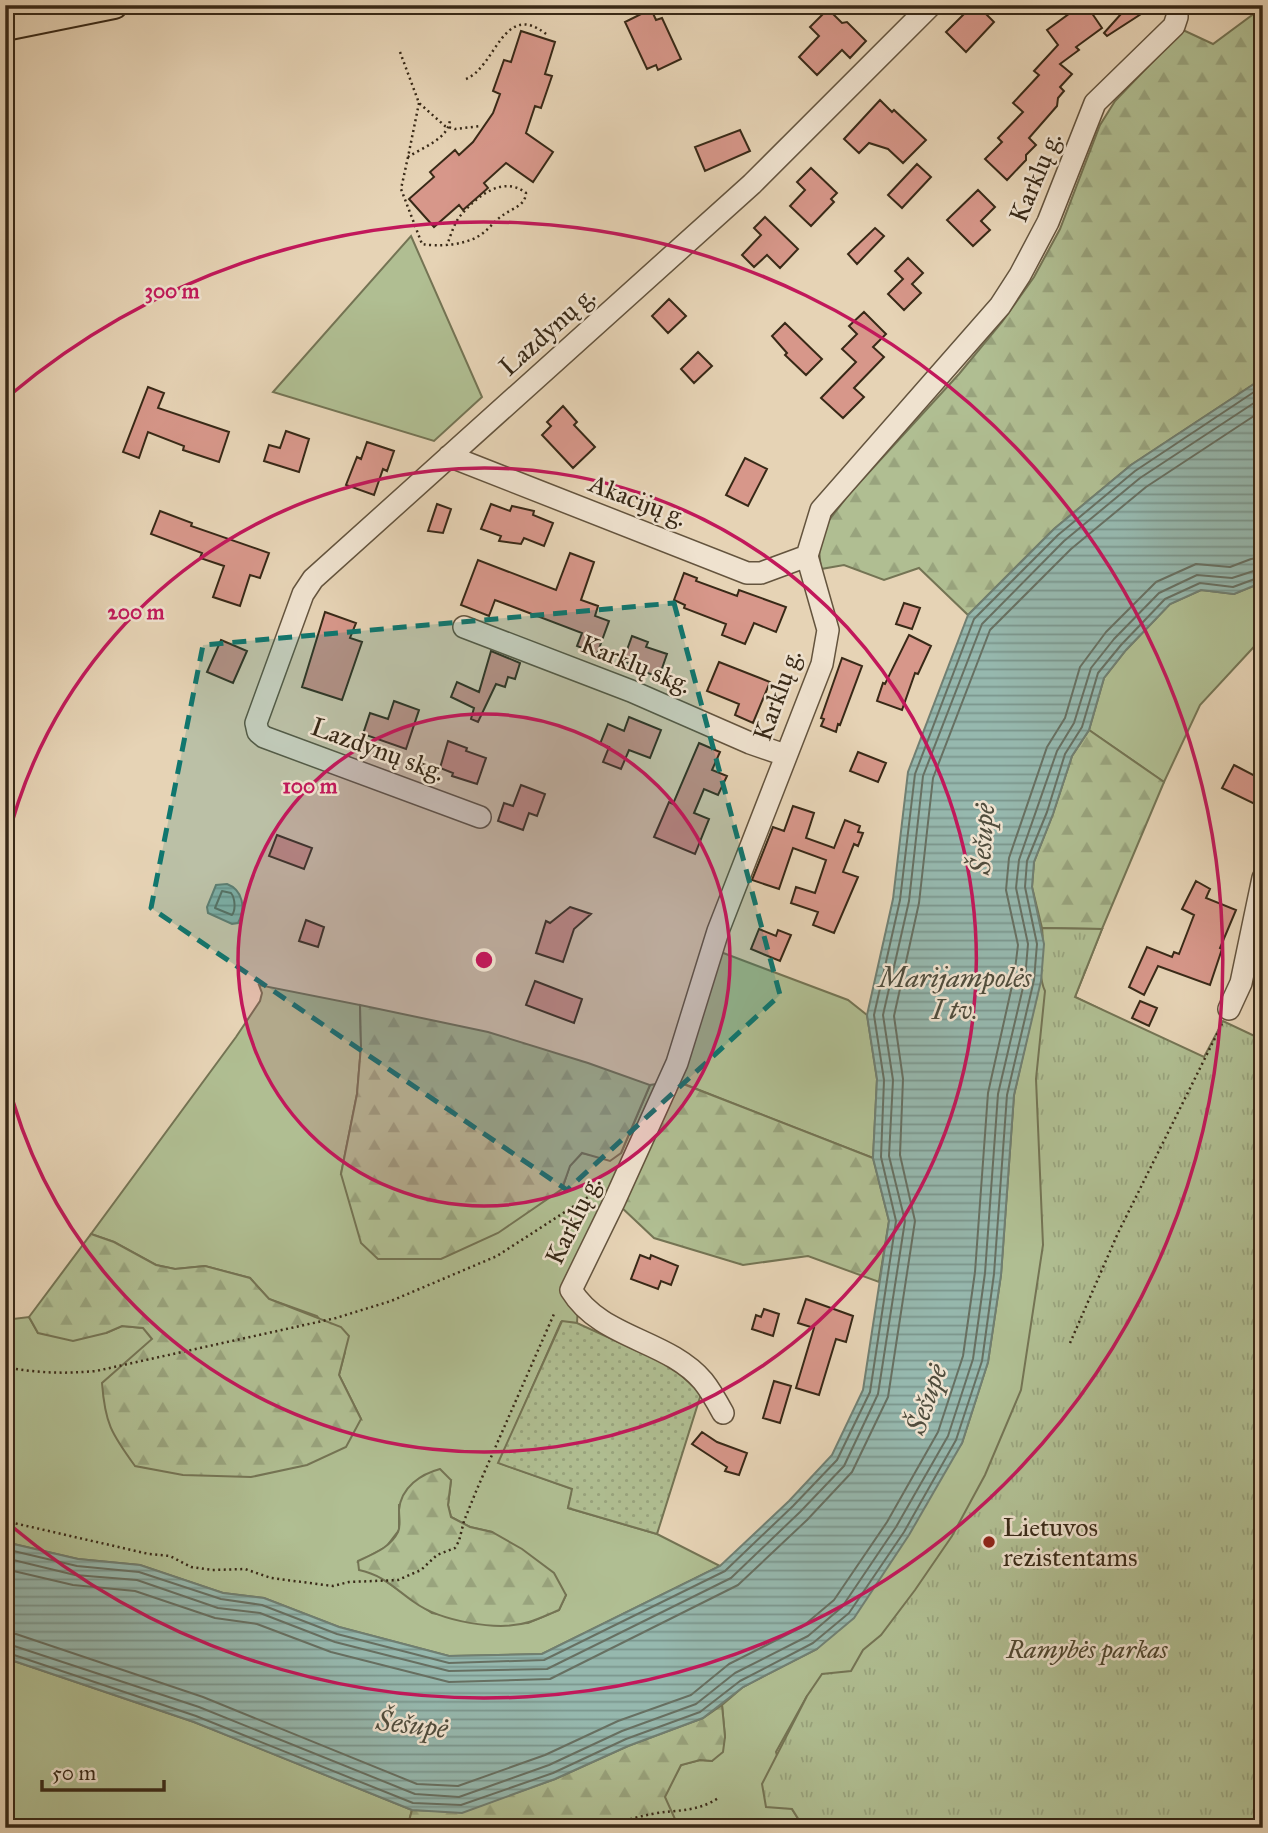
<svg xmlns="http://www.w3.org/2000/svg" width="1268" height="1833" viewBox="0 0 1268 1833" font-family="'IM FELL Great Primer',serif">
  <style>
    .grass { fill: #b0be92; stroke: #747454; stroke-width: 2; fill-rule: evenodd }
    .forest { fill: url(#forest-firs); stroke: #747454; stroke-width: 2 }
    .park { fill: url(#park-tufts); stroke: #747454; stroke-width: 2 }
    .garden { fill: url(#garden-dots); stroke: #747454; stroke-width: 2 }
    .water { fill: url(#water-rules); stroke: #707f72; stroke-width: 2 }
    .lines { fill: none; stroke-linecap: round; stroke-linejoin: round }
    .shore { stroke: #677062; stroke-width: 2 }
    .building { fill: #d7978a; stroke: #382917; stroke-width: 2 }
    .minor-casing { stroke: #64543e; stroke-width: 24 }
    .major-casing { stroke: #382917; stroke-width: 30 }
    .path { stroke: #382917; stroke-width: 2.5; stroke-dasharray: 2 3.5; stroke-linecap: butt }
    .minor { stroke: #efe2cf; stroke-width: 21 }
    .major { stroke: #e6d3b5; stroke-width: 26 }
    .marked { fill: #0f766e; fill-opacity: 0.2; stroke: #0f766e; stroke-width: 5; stroke-dasharray: 14 9; stroke-linejoin: round }
    .ring { fill: none; stroke: #c2185b; stroke-width: 3.5 }
    .poi-dot { fill: #8f2418; stroke: #efe2cf; stroke-width: 2.5 }
    .labels { text-anchor: middle; stroke-width: 5; stroke-linejoin: round; paint-order: stroke }
    .street-label { font-size: 26px; fill: #382917; stroke: #efe2cf }
    .poi-label { font-size: 26px; fill: #382917; stroke: #efe2cf; text-anchor: start }
    .park-label { font-size: 26px; font-style: italic; fill: #504730; stroke: #efe2cf }
    .water-label { font-size: 28px; font-style: italic; fill: #504d3d; stroke: #efe2cf }
    .centre { fill: #c2185b; stroke: #efe2cf; stroke-width: 3.5 }
    .ring-label { font-size: 21px; text-anchor: middle; font-weight: bold; fill: #c2185b; stroke: #efe2cf; stroke-width: 5; stroke-linejoin: round; paint-order: stroke }
  </style>
  <defs>
    <pattern id="forest-firs" width="22" height="20" patternUnits="userSpaceOnUse" patternTransform="scale(1.75)"><rect width="22" height="20" fill="#b0be92"/><path d="M5 1l3.5 6h-7zM16 11l3.5 6h-7z" fill="#98a37d"/></pattern>
    <pattern id="park-tufts" width="24" height="20" patternUnits="userSpaceOnUse" patternTransform="scale(1.75)"><rect width="24" height="20" fill="#b0be92"/><path d="M3 7l-1-3M5 7V3M7 7l1-3M15 17l-1-3M17 17v-4M19 17l1-3" fill="none" stroke="#98a37d"/></pattern>
    <pattern id="garden-dots" width="8" height="8" patternUnits="userSpaceOnUse" patternTransform="scale(1.75)"><rect width="8" height="8" fill="#b0be92"/><path d="M2 2h.1M6 6h.1" fill="none" stroke="#98a37d" stroke-width="1.8" stroke-linecap="round"/></pattern>
    <pattern id="water-rules" width="6" height="5" patternUnits="userSpaceOnUse" patternTransform="scale(1.75)"><rect width="6" height="5" fill="#96b8ae"/><path d="M0 2.5h6" fill="none" stroke="#7b968d"/></pattern>
  </defs>
  <rect width="100%" height="100%" fill="#e6d3b5"/>
  <filter id="stains"><feTurbulence type="fractalNoise" baseFrequency=".00286" numOctaves="4"/><feColorMatrix values="0 0 0 0 .2 0 0 0 0 .09 0 0 0 0 .02 0 0 0 .5 -.17"/></filter>
  <radialGradient id="worn" r=".72"><stop offset=".6" stop-color="#630" stop-opacity="0"/><stop offset="1" stop-color="#630" stop-opacity=".3"/></radialGradient>
  <!-- grass -->
  <path class="grass" d="M411 236 482 397 434 441 273 392Z
    M1263 582V637L1200 705 1164 782 1089 730 1104 678 1126 650 1170 604 1201 590 1234 594Z
    M1042 928 1102 929 1075 997 1102 1010 1263 1460V1632L985 1603 807 1696 776 1752 792 1809 804 1828H679L664 1797 681 1765 700 1760 712 1761 725 1737 722 1705 743 1687 817 1649 962 1443 988 1362 1001 1275 1014 1095 1040 981 1044 944Z
    M718 951 848 1000 867 1015 877 1079 873 1158 679 1082 579 1289 577 1323 561 1322 499 1463 573 1489 568 1508 657 1534 720 1566 542 1654 449 1656 339 1627 264 1598 223 1593 140 1565 78 1559 5 1542V1315L13 1319 29 1317 38 1333H106L122 1326 144 1328 153 1340 146 1347 361 1419 339 1375 345 1352 317 1316 269 1299 250 1278 205 1266 175 1269 156 1265 114 1242 91 1234 236 1037 260 1001 262 993 259 985 360 1005 361 1046 357 1094 341 1174 562 1189 570 1165 582 1153 596 1156 621 1153 650 1085 678 1081ZM451 1481 448 1505 451 1517 470 1527 492 1532 566 1595 559 1610 528 1623 498 1625 432 1613 358 1562 386 1547 399 1530V1505Z
    M5 1658 194 1722 412 1810 407 1828H5Z"/>
  <!-- forest -->
  <path class="forest" d="M1263 7V378L1131 465 1054 529 968 615 919 568 884 580 844 565 821 569 819 550 826 524 850 493 959 374 1002 322 1034 277 1060 229 1100 125 1115 101 1183 30 1213 44Z
    M1089 730 1164 782 1102 929 1042 928 1032 887 1034 862 1053 814 1072 756Z
    M360 1005 488 1032 588 1063 650 1085 621 1153 610 1161 582 1153 570 1166 562 1189 498 1233 441 1259H378L361 1243 341 1174 357 1094 361 1046Z
    M678 1082 873 1158 889 1221 879 1282 808 1256 743 1265 654 1238 620 1206Z
    M91 1234 114 1242 156 1265 175 1269 205 1266 250 1278 269 1299 341 1327 349 1336 339 1375 361 1419 346 1447 307 1465 251 1477 183 1475 135 1466C111 1433 105 1423 102 1383L152 1339 143 1328 122 1326 106 1333 73 1341 38 1333 29 1317Z
    M440 1469 451 1480 448 1505 451 1517 470 1527 492 1532 522 1549 554 1573 566 1595 559 1610C549 1614 539 1619 529 1622 498 1632 440 1621 414 1602 394 1588 383 1575 359 1570L358 1561C373 1554 390 1548 398 1532 401 1526 399 1517 399 1510 401 1487 421 1474 440 1469Z
    M722 1705 725 1737 723 1752 712 1761 700 1760 681 1765 665 1797 679 1828H407L412 1810 462 1812 555 1779 628 1746 703 1718Z"/>
  <!-- park -->
  <path class="park" d="M1042 928 1102 929 1075 997 1204 1057 1223 1021 1263 1040V1828H804L792 1809 766 1807 762 1784 807 1696 822 1674 851 1671 863 1650 881 1635 915 1590 952 1536 985 1475 1021 1390 1043 1245 1036 1079 1045 991C1036 972 1045 949 1042 928Z"/>
  <!-- garden -->
  <path class="garden" d="M562 1321 577 1323 673 1367 701 1394 657 1534 568 1508 572 1489 498 1463Z"/>
  <!-- water -->
  <path class="water" d="M1263 378V582L1234 594 1201 590 1170 604 1126 650 1104 678 1089 730 1072 756 1053 814 1034 862 1032 887 1044 944 1041 981 1014 1095 1001 1275 988 1362 962 1443 909 1535 854 1618 817 1649 743 1687 703 1718 628 1746 555 1779 462 1813 412 1810 194 1722 5 1658V1542L78 1559 140 1565 223 1593 264 1598 339 1627 449 1656 542 1654 720 1566 789 1501 832 1455 863 1390 889 1221 873 1158 877 1079 867 1015 893 899 908 772 968 615 1054 529 1131 465Z
    M227 884C243 890 246 908 238 923L232 924 208 913 207 907 216 885Z"/>
  <g class="lines">
    <!-- shore -->
    <path class="shore" d="M222 891 231 893C235 898 236 910 232 915L215 908Z
      M5 1549 77 1566 139 1572 221 1599 262 1605 337 1634 449 1663 544 1660 725 1571 793 1506 837 1460 870 1392 896 1221 881 1157 884 1080 874 1015 900 900 915 774 974 619 1058 535 1135 471 1263 386
      M5 1558 75 1575 137 1580 218 1608 260 1613 335 1642 449 1671 547 1669 731 1578 800 1512 844 1466 878 1394 905 1221 889 1156 893 1080 883 1015 909 901 923 776 982 624 1064 541 1140 478 1263 397
      M5 1569 73 1585 135 1591 215 1618 257 1624 331 1652 449 1682 550 1679 738 1585 807 1520 852 1472 888 1397 915 1221 900 1155 903 1079 894 1016 919 903 933 778 990 630 1071 549 1146 487 1263 410
      M5 1633 16 1634 203 1697 417 1784 458 1786 545 1755 618 1721 691 1695 729 1664 802 1627 834 1600 887 1522 938 1432 963 1356 975 1272 988 1093 1014 977 1018 945 1006 890 1009 858 1047 747 1065 718 1080 667 1106 632 1156 582 1196 564 1230 567 1251 559 1263 557
      M5 1643 199 1707 415 1794 459 1797 549 1765 622 1731 696 1704 735 1673 808 1636 842 1607 896 1527 948 1436 973 1359 985 1273 998 1094 1025 979 1028 944 1016 888 1019 860 1057 751 1074 723 1091 668 1114 639 1159 593 1197 575 1232 578 1263 568
      M5 1652 196 1716 413 1803 461 1805 553 1773 626 1739 700 1712 740 1681 813 1643 849 1613 904 1532 956 1440 982 1361 994 1274 1007 1095 1034 980 1037 944 1025 887 1027 861 1047 812 1065 754 1082 727 1098 673 1121 645 1165 599 1200 583 1233 587 1263 576"/>
  </g>
  <!-- building -->
  <path class="building" d="M973 5H977L994 22 966 52 946 32Z
    M1129 5H1155L1107 36 1104 33Z
    M1087 6 1102 28 1076 47 1079 50 1060 64 1072 74 1060 87 1064 91 1058 98 1057 106 1029 138 1036 145 1026 155V160L1007 180 985 159 1002 142 998 138 1023 112 1013 103 1039 75 1034 71 1058 45 1047 30 1077 8 1079 11Z
    M651 9 656 20 662 18 681 59 658 70 656 65 647 69 625 22Z
    M828 9 842 23 847 22 866 41 850 58 842 50 817 75 799 57 819 36 810 27Z
    M521 31 555 42 545 74 552 76 541 108 535 106 526 133 553 152 533 182 506 163 484 183 488 188 463 210 459 205 434 227 409 199 434 177 430 172 455 150 459 155 473 142 493 113 500 94 493 91 504 60 511 62Z
    M880 100 892 112 894 110 926 140 903 163 888 149 869 143 859 153 844 139Z
    M740 130 750 151 705 171 695 147Z
    M917 164 931 177 902 208 888 195Z
    M811 168 837 193 831 199 834 202 811 226 790 206 805 190 797 182Z
    M978 190 995 207 981 221 990 230 973 246 947 220Z
    M765 217 798 249 780 268 767 255 754 267 742 255 761 235 754 228Z
    M875 228 884 236 857 264 848 254Z
    M908 258 923 273 912 284 921 293 904 310 888 294 903 279 895 271Z
    M669 299 686 316 668 333 652 316Z
    M864 312 886 334 873 347 884 357 854 388 864 397 843 418 821 398 856 362 842 349 857 334 849 326Z
    M785 323 822 359 806 375 785 355 787 353 772 336Z
    M698 352 712 366 694 383 681 369Z
    M148 387 164 393 158 408 229 432 219 462 183 450 184 446 148 432 139 458 123 452Z
    M563 406 577 422 574 425 595 447 573 468 542 435 551 426 547 422Z
    M286 431 309 439 299 472 264 461 269 445 280 448Z
    M367 442 394 451 387 471 383 469 374 495 346 485 357 457 361 459Z
    M745 458 767 469 748 506 726 495Z
    M437 504 451 509 443 533 428 531Z
    M491 504 510 511 512 506 534 511 533 515 553 523 544 546 524 538 521 544 499 541 501 536 481 529Z
    M160 511 192 523 191 526 269 553 260 578 250 575 240 606 213 597 224 566 200 558 202 553 151 534Z
    M570 553 594 562 581 600 598 606 595 616 609 621 597 654 577 646 582 633 495 600 489 616 461 605 478 560 556 590Z
    M684 573 697 578 696 581 737 596 739 590 786 607 776 632 754 623 745 644 722 635 726 624 684 608 685 605 674 600Z
    M904 603 920 608 912 629 896 624Z
    M325 612 356 623 350 638 362 642 342 700 302 687Z
    M909 635 931 646 918 674 915 673 902 710 877 701 883 683 885 684Z
    M632 636 648 642 646 647 667 654 659 677 630 667 631 664 623 661Z
    M221 640 247 651 233 683 207 672Z
    M491 651 520 663 515 679 508 677 505 687 496 684 478 722 471 719 474 708 451 697 457 682 479 692Z
    M842 658 862 666 840 725 838 724 836 732 821 726 824 719 821 718Z
    M719 662 770 682 753 723 735 715 739 704 707 691Z
    M394 701 419 710 406 749 363 734 370 713 388 719Z
    M629 717 661 730 650 758 629 750 621 769 603 762 609 747 600 744 608 724 624 731Z
    M448 741 467 748 466 751 486 758 477 784 452 776 453 773 440 768Z
    M699 743 720 752 712 770 727 776 718 795 704 789 694 813 709 819 695 854 654 837 669 802 673 804Z
    M858 752 886 763 878 782 850 771Z
    M1234 765 1263 780V808L1222 788Z
    M521 785 545 794 537 816 529 813 523 830 498 821 504 803 513 806Z
    M793 806 814 813 806 838 834 848 845 820 860 826 858 832 863 833 858 846 854 844 843 872 858 877 834 933 813 925 818 912 791 903 796 887 815 893 826 860 793 848 779 889 752 880 773 827 784 831Z
    M277 835 312 848 304 869 269 856Z
    M1196 881 1210 889 1206 898 1236 910 1220 948 1222 949 1210 985 1158 966 1144 995 1129 987 1147 947 1172 957 1174 952 1179 954 1194 915 1182 909Z
    M570 907 591 914 574 929 563 962 536 953 546 921 550 923Z
    M306 920 324 927 318 947 299 941Z
    M759 929 776 936 778 930 791 935 780 961 751 949Z
    M535 981 582 999 574 1023 526 1005Z
    M1140 1001 1157 1008 1149 1026 1132 1018Z
    M640 1255 650 1259 651 1255 678 1266 671 1285 661 1281 658 1289 631 1279Z
    M806 1299 853 1316 846 1342 836 1339 819 1395 796 1388 814 1328 798 1323Z
    M764 1309 779 1314 773 1336 752 1329 756 1315 761 1317Z
    M774 1381 791 1386 780 1423 763 1418Z
    M702 1432 717 1442 747 1453 739 1475 725 1471 727 1467 692 1444Z"/>
  <g class="lines">
    <!-- minor casing -->
    <g class="minor-casing">
      <path id="minor" d="M449 456 747 573H761L807 556
        M464 627 631 691 750 743 785 755
        M480 817 264 737 258 732 256 723 303 594 313 579 752 184 931 5
        M1229 1009 1241 983 1263 878
        M723 1413C717 1402 711 1391 703 1381 667 1339 601 1339 571 1290L614 1202 677 1063 718 931 822 664 828 630 807 556 821 510 1000 306 1020 275 1048 222 1095 103 1174 26 1177 17V5"/>
    </g>
    <!-- major casing -->
    <g class="major-casing">
      <path id="major" d="M5 27 114 5"/>
    </g>
    <!-- path -->
    <path class="path" d="M400 52 419 103 445 126 455 129 481 126
      M466 79C496 67 503 0 546 34
      M419 103 408 157C423 147 449 139 450 119
      M408 157 401 189 422 244C438 247 463 245 477 237 487 232 494 221 503 215 513 208 525 206 526 193 503 175 477 196 461 215 454 223 451 235 447 245
      M1070 1343 1118 1233 1222 1024
      M5 1367C36 1373 64 1374 96 1371L336 1318 391 1301 497 1256 588 1197 597 1193
      M5 1521 149 1554 170 1556 191 1567 212 1570 245 1569 271 1578 333 1586 349 1582 398 1580 421 1570 437 1555 455 1548 459 1541 464 1521 477 1489 554 1314
      M604 1828C619 1822 636 1817 652 1814 678 1809 696 1813 720 1797"/>
    <!-- minor -->
    <use href="#minor" class="minor"/>
    <!-- major -->
    <use href="#major" class="major"/>
  </g>
  <!-- marked area -->
  <path class="marked" d="M674 603 780 995 567 1190 151 908 203 645Z"/>
  <!-- distance rings -->
  <circle cx="484" cy="960" r="246" fill="#c2185b" fill-opacity=".12"/>
  <g class="ring">
    <circle cx="484" cy="960" r="246"/>
    <path d="M6 845A492 492 0 1 1 6 1075"/>
    <path d="M10 395A738 738 0 1 1 10 1525"/>
  </g>
  <!-- markers -->
  <circle class="poi-dot" cx="989" cy="1542" r="7"/>
  <g class="labels">
    <!-- street labels -->
    <g class="street-label">
      <text transform="translate(1035 177) rotate(-67)" y="9">Karklų g.</text>
      <text transform="translate(547 331) rotate(-42)" y="9">Lazdynų g.</text>
      <text transform="translate(638 500) rotate(21)" y="9">Akacijų g.</text>
      <text transform="translate(636 664) rotate(22)" y="9">Karklų skg.</text>
      <text transform="translate(777 695) rotate(-70)" y="9">Karklų g.</text>
      <text transform="translate(378 749) rotate(20)" y="9">Lazdynų skg.</text>
      <text transform="translate(573 1220) rotate(-64)" y="9">Karklų g.</text>
    </g>
    <!-- poi labels -->
    <g class="poi-label">
      <text x="1003" y="1536">Lietuvos<tspan x="1003" dy="30">rezistentams</tspan></text>
    </g>
    <!-- park labels -->
    <g class="park-label">
      <text x="1087" y="1658">Ramybės parkas</text>
    </g>
    <!-- water labels -->
    <g class="water-label">
      <text transform="translate(982 839) rotate(-86)" y="10">Šešupė</text>
      <text x="955" y="987">Marijampolės<tspan x="955" dy="32">I tv.</tspan></text>
      <text transform="translate(926 1399) rotate(-70)" y="10">Šešupė</text>
      <text transform="translate(412 1724) rotate(7)" y="10">Šešupė</text>
    </g>
  </g>
  <circle cx="484" cy="960" r="10" class="centre"/>
  <g class="ring-label">
    <text x="172" y="298">300 m</text>
    <text x="136" y="619">200 m</text>
    <text x="310" y="793">100 m</text>
  </g>
  <!-- margin -->
  <rect width="1268" height="1833" fill="none" stroke="#e6d3b5" stroke-width="28"/>
  <rect x="7" y="7" width="1254" height="1819" fill="none" stroke="#382917" stroke-width="3.5"/>
  <rect x="14" y="14" width="1240" height="1805" fill="none" stroke="#382917" stroke-width="2"/>
  <!-- scale -->
  <path d="M42 1780v10h122v-10" fill="none" stroke="#382917" stroke-width="3.5"/>
  <text x="52" y="1780" font-size="21" fill="#382917" stroke="#efe2cf" stroke-width="5" paint-order="stroke">50 m</text>
  <rect width="100%" height="100%" filter="url(#stains)"/>
  <rect width="100%" height="100%" fill="url(#worn)"/>
</svg>
